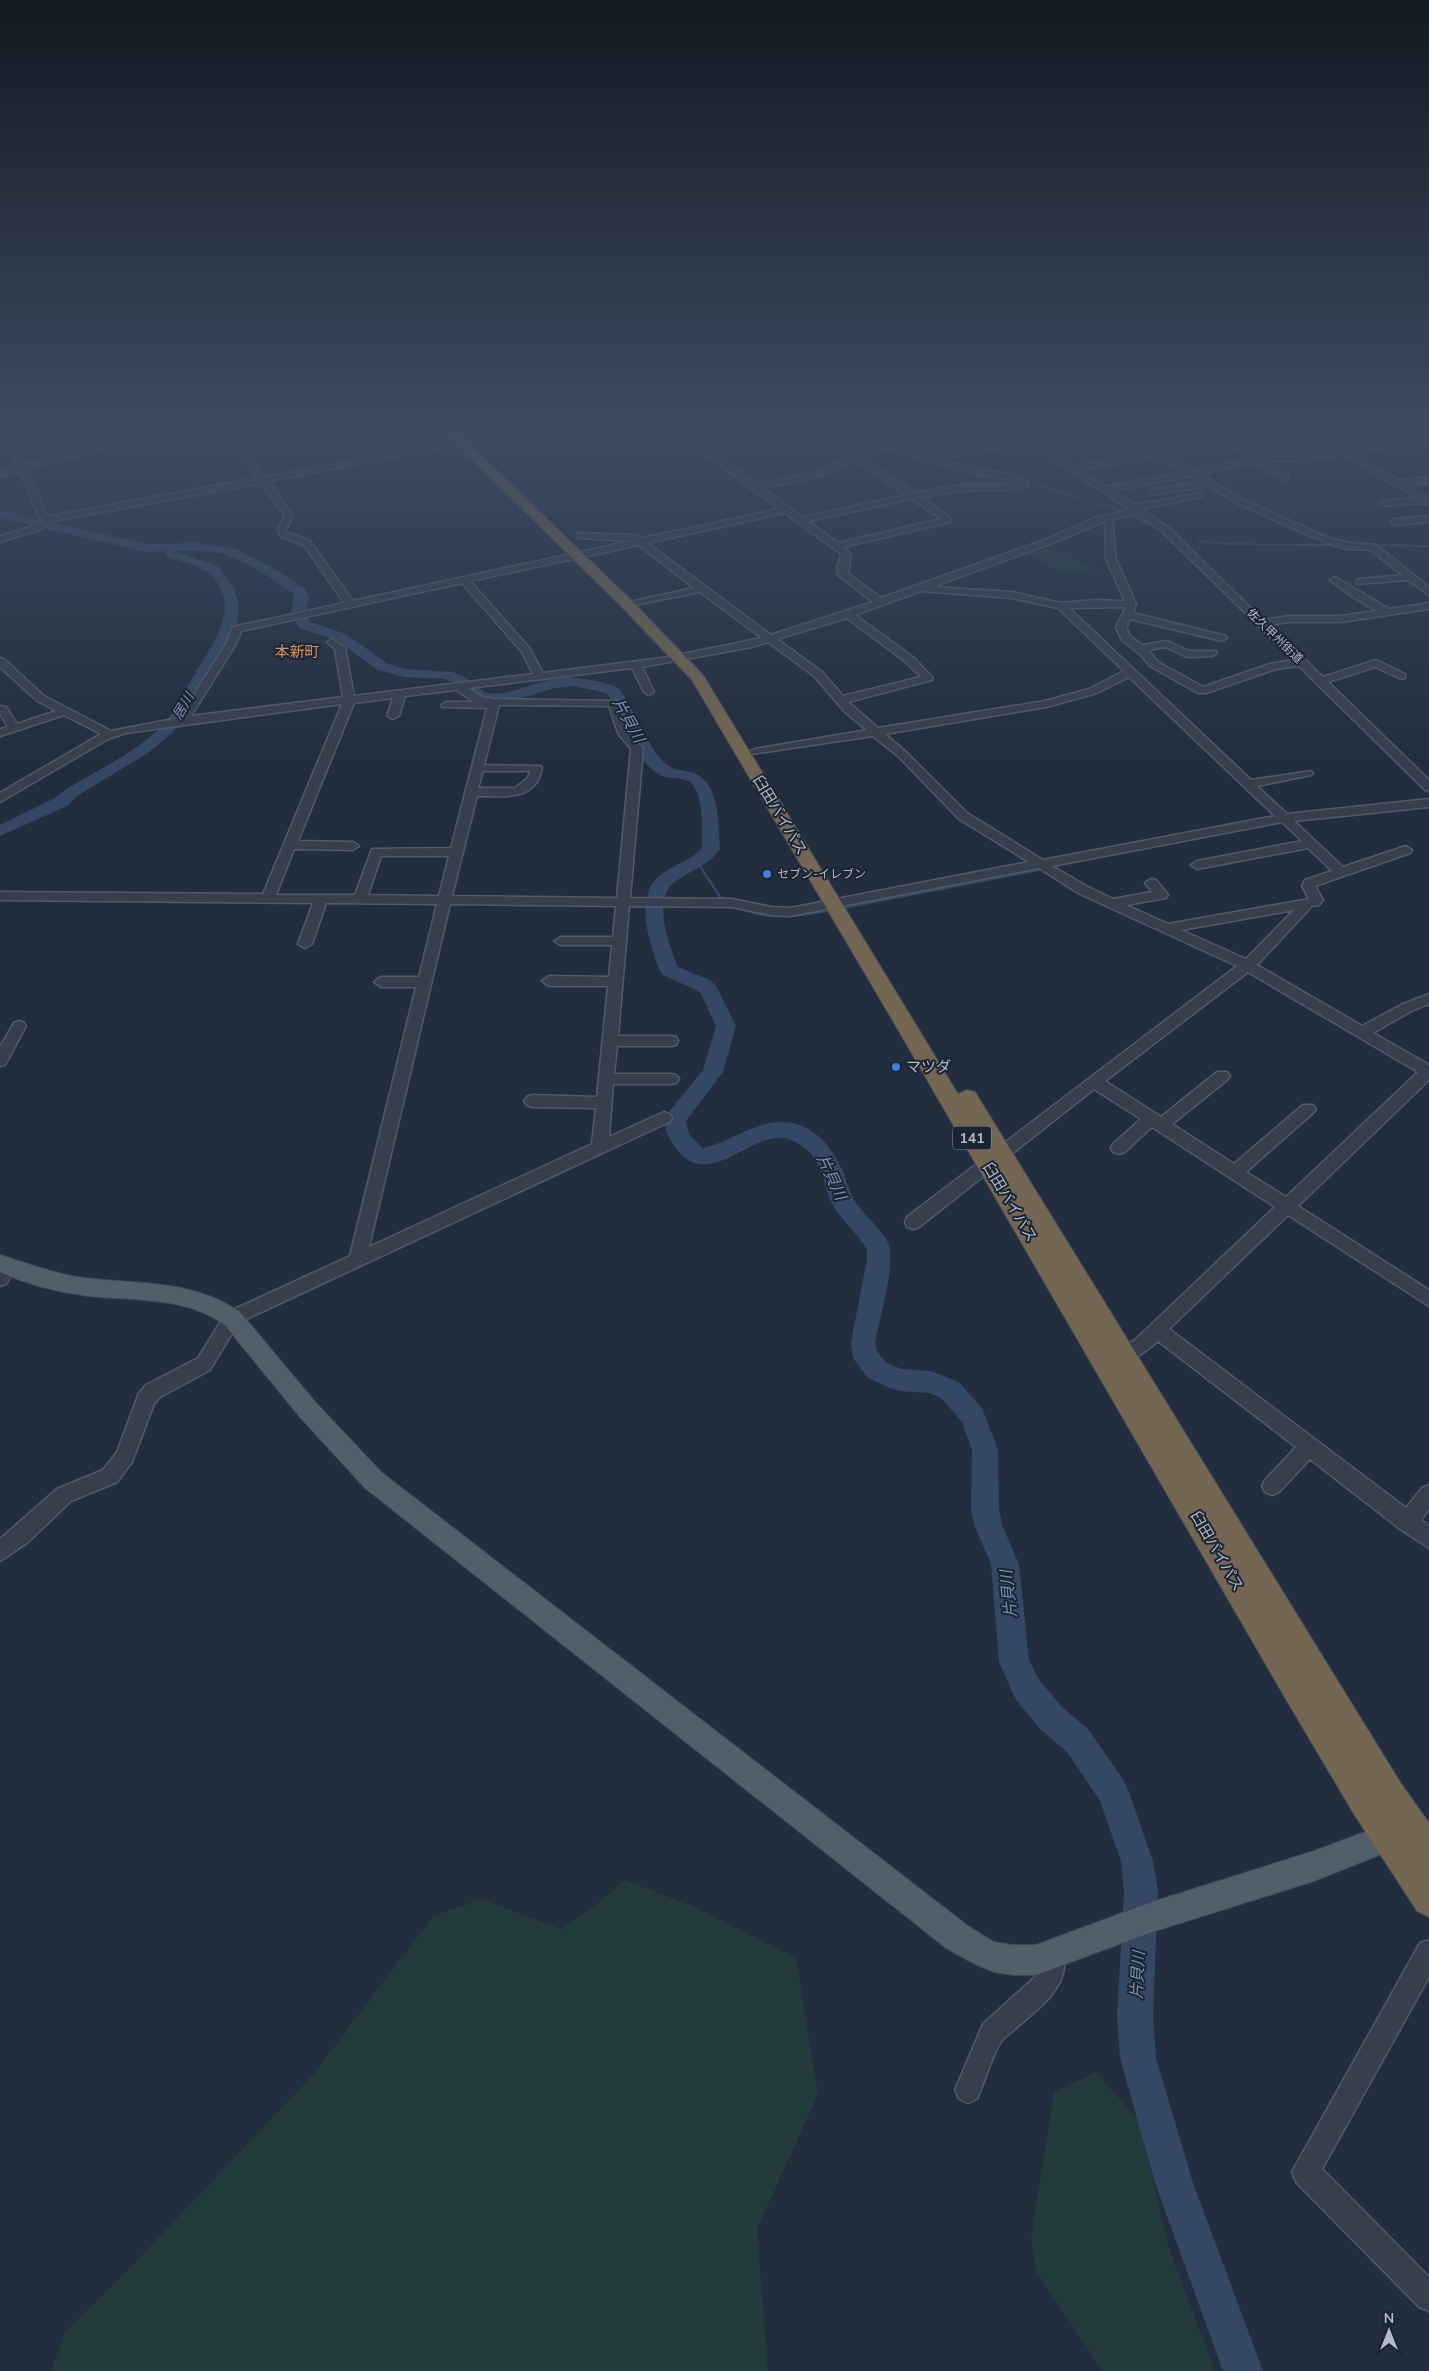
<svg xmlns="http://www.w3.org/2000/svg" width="1429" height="2371" viewBox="0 0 1429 2371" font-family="'Nunito Sans','Noto Sans JP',sans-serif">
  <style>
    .green { fill: #243b3e }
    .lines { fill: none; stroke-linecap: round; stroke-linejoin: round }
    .stream-far1 { stroke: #344865; stroke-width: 2 }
    .stream { stroke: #344865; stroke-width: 2.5 }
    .river { fill: #344865; fill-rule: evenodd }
    .minor-casing { stroke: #515a68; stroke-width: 3 }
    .major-casing { stroke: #3f4856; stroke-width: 2 }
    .highway-casing { stroke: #414a58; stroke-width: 2 }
    .minor { fill: #363f4d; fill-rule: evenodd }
    .major { fill: #535e6d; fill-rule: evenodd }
    .highway { fill: #736652; fill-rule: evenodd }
    .shop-dot { fill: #3f7fe0; stroke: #1b2432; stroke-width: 2 }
    .labels { text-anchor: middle; stroke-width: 4; stroke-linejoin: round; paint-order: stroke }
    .far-street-label { font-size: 12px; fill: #b1bac9; stroke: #1b2432 }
    .far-poi-label { font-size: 12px; fill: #b1bac9; stroke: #1b2432; text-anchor: start }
    .far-water-label { font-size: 14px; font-style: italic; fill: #7790b2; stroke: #1b2432 }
    .shield { fill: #1b2432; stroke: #848d9c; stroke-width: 1 }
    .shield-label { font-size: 14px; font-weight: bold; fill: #b1bac9 }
    .far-quarter-label { font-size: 15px; fill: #da925b; stroke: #1b2432 }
    .street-label { font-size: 15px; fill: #b1bac9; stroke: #1b2432 }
    .poi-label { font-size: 15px; fill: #b1bac9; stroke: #1b2432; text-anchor: start }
    .water-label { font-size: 16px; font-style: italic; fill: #7790b2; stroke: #1b2432 }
  </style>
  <rect width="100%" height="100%" fill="#222d3d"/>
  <!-- green -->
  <path class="green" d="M1047 548 1054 553 1065 552 1104 574 1091 576 1079 572 1059 574 1028 552Z
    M625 1880 690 1905 796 1958 818 2094 757 2229 768 2371H51L65 2332 126 2272 313 2075 433 1916 481 1899 561 1929 599 1902Z
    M1096 2072 1139 2121 1169 2248 1215 2371H1103L1036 2271 1031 2238 1054 2092Z"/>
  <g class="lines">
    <!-- stream-far1 -->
    <path class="stream-far1" d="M829 429 887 445
      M1022 480 1116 509 1159 529
      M1198 541 1228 544 1336 545
      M1370 545 1429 546"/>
    <!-- stream -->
    <path class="stream" d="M698 863 720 897 727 901
      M735 906C767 922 799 916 833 910
      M842 908 1038 870"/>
    <!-- river -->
    <path class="river" d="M0 510 146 544 195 543 234 548 282 573 305 589 309 597 305 613 310 622 346 634 388 664 405 669 453 672 466 678 486 693C517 697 545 674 575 678 587 679 606 682 616 687 626 691 647 748 665 763 680 776 697 765 709 786 720 805 718 828 720 849 709 865 692 870 676 881 651 898 669 945 678 967L710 980 716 986 736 1026 723 1072 686 1121 689 1134 703 1148C730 1142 753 1122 782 1122 812 1122 832 1146 843 1172 847 1182 850 1194 856 1203 864 1215 885 1232 889 1245 895 1266 880 1318 875 1342L878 1353 886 1362 901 1369 931 1371 959 1382 982 1408 998 1450 999 1509 1002 1525 1019 1564 1029 1660 1038 1678 1062 1707 1089 1730 1124 1781 1129 1792 1153 1861 1158 1891 1153 2015 1156 2058 1193 2183 1263 2371H1223L1155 2183 1120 2058 1117 2015 1124 1891 1121 1861 1100 1801 1067 1752 1040 1729 1016 1700 999 1662 991 1564 974 1525 971 1509 972 1450 962 1422 941 1398 929 1393 899 1391 890 1388 868 1378 853 1358 851 1342 867 1259C867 1256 867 1251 866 1248 862 1239 842 1220 835 1209 825 1192 824 1168 810 1153 806 1148 797 1142 791 1140 752 1124 705 1203 670 1139 665 1131 663 1123 667 1114L703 1070 716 1026 701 994 696 990 663 975 660 971C649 943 632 894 663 873 676 864 691 860 702 848 701 829 705 800 692 784 685 776 671 780 662 776 635 762 621 722 609 696L606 693 574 686 555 688 521 698 489 703 476 699 456 684 445 679 404 677 378 670 336 640 299 628 291 613 294 594C275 581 249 562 226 555 211 550 191 551 175 551L218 566 235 590 239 607 237 622 230 639 173 732 148 753 77 796 67 806 0 836V825L55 798 65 790C97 770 135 753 161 727 174 714 186 688 196 672 214 642 243 605 209 573 202 566 177 560 166 557L165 554 166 551 146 552 0 518Z"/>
    <!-- minor casing -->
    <g class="minor-casing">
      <path id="minor" d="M2 429H10L25 465 149 432 180 429 27 469 47 515 51 516 257 478 222 429H230L265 477 525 429H543L268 481 293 516 286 529 287 532 310 541 353 601 631 541 577 538V534L580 533 634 535 642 538 779 509 672 429H681L757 484 811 473 923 429H934L971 449 1023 439 1009 429H1019L1075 466 1153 453 1193 470 1254 458 1229 446 1191 435 1142 444 1113 430 1123 429 1143 439 1180 432 1172 429H1188L1213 435 1245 447 1264 457H1296L1338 451 1314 429H1323L1346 450 1429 435V439L1352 454 1398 480 1429 477V483L1406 485 1429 498V505L1424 503 1380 506 1379 504 1383 501 1417 498 1343 455 1296 461H1262L1288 475V479L1285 480 1253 463 1200 474 1242 499 1329 538 1349 543 1376 545 1429 587V595L1408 580 1357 584V580L1360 579 1402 575 1371 550 1347 549 1324 542 1236 503 1209 486 1153 495 1149 492 1153 489 1202 482 1191 476 1113 491 1135 505 1201 493V497L1141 509 1168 527 1263 620 1289 616H1341L1377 611 1359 601 1332 582 1330 580 1335 577 1389 609 1429 603V609L1341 622H1289L1269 625 1323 677 1376 660 1405 674V678L1401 679 1375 667 1328 682 1429 780V791L1425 790 1299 666 1276 669 1206 693H1198L1150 666 1141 655 1122 640 1116 627 1126 607 1069 608 1251 780 1311 771 1313 773 1311 775 1257 786 1287 814 1429 799V807L1294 821 1343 867 1406 846 1412 850 1410 853 1315 886 1323 900 1319 905 1312 906 1257 965 1362 1026 1403 1004 1429 994V1004L1413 1010 1373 1033 1429 1065V1080L1298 1206 1429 1290V1306L1288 1215 1169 1329 1406 1508 1422 1488 1429 1485V1509L1421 1520 1429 1526V1548L1400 1529 1310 1459 1279 1492 1272 1495 1265 1492 1262 1486 1265 1480 1296 1447 1158 1341C1147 1350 1129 1366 1115 1360L1112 1355 1115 1350 1135 1340 1275 1207 1152 1127 1125 1152 1119 1154 1113 1152 1111 1148 1113 1144 1141 1119 1094 1089 919 1227 913 1229 907 1227 905 1222 907 1217 1237 966 1078 893 1039 868 790 916 771 915 732 907 629 906 618 1036H671L676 1037 678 1041 676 1045 671 1046H617L614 1074H671L676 1075 679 1079 676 1083 671 1084H613L609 1137 664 1112 669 1114 672 1118 669 1122 238 1323 210 1370 160 1397 154 1404 132 1462 117 1482 71 1501 27 1543 0 1561V1539L57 1489 103 1470 117 1452 139 1393 146 1385 198 1358 226 1313 350 1256 416 987H381L374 982 381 977H419L437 904 326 903 312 944 305 948 298 944 313 903 0 900V892L263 894 342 704 126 733 108 739 0 802V793L101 734 64 715 0 736V729L8 727 0 714V706L6 707 17 724 56 711 36 700 0 667V658L4 659 44 696 111 731 179 718 226 644 233 627 344 603 304 545 280 536 278 529 285 516 261 483 54 521 39 530 0 542V536L33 526 43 520 39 517 20 471 0 477V471L18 467ZM927 433 962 450 932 456 894 446ZM1028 443 1130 510 1094 518 1047 539 881 598 848 574 851 554 843 547 951 522V518L921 497 960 491 1023 489 1027 486V480L1012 474 979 470 942 459ZM887 449 978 475 1010 479 1019 484 960 485 915 493 863 458ZM1152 458 1184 472 1107 487 1081 470ZM856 461 906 495 802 517 763 488 816 477ZM912 499 941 519 838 543 808 521ZM785 513 841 554 837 570 838 575 873 602 771 635 647 543ZM1136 514 1162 531 1293 660 1270 664 1203 687 1158 662 1148 650 1166 647 1187 657 1212 656 1217 653 1216 651H1189L1167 641 1142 645 1130 636 1126 627 1130 619 1222 641 1227 638 1226 636 1133 613 1136 604 1116 559 1112 519ZM1105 521 1106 559 1125 601 1095 600 1061 603 1012 592 932 587 1053 543ZM639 545 694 588 634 601V605L700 592 762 638 662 658 543 673 530 649 470 581ZM462 583 522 652 533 674 354 696 345 648 332 639 327 642 335 649 343 697 191 716 236 644 241 631ZM921 591 1012 598 1058 608 1124 671 1089 689 1045 701 878 728 848 702 932 680 933 678 914 658 855 615ZM847 618 906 662 921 677 843 696 822 672 777 639ZM768 642 814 676 845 712 867 730 755 749 749 752 751 754 873 736 898 756 959 819 1029 862 790 908 771 907 732 899 630 898 643 749 629 732 617 701 494 699 482 697 469 688 632 668 644 692 649 695 654 692 642 667 752 647ZM1129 677 1275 816 1043 860 967 813 906 752 885 734 1046 707 1097 693ZM456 690 474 702H446L441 705 442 707 487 708 451 848 372 849 355 895H276L294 849 353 850 359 846 353 842 298 841 354 703 393 698 387 716 393 719 399 716 405 696ZM499 705 609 706 618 733 631 749 617 898 452 896 477 796C503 796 536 802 542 768L540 766 484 765ZM483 771H530L528 778 515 788H478ZM1282 822 1302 841 1197 861 1191 865 1197 869 1308 848 1332 871 1305 880 1302 886 1309 899 1168 924 1126 905 1166 898 1168 895 1156 880 1151 879 1145 883 1152 892 1113 899 1088 887 1052 866ZM381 856H449L439 896 368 895ZM450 904 616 906 613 937H561L554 941 561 945H612L609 977 549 976 542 981 549 986H608L597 1097 532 1095 527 1097 524 1101 527 1105 532 1107 596 1108 592 1144 369 1247ZM1294 910 1246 959 1181 930ZM1248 972 1418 1072 1286 1197 1246 1172 1313 1113 1316 1109 1313 1105H1303L1234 1164 1172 1124 1227 1080 1230 1076 1227 1072H1217L1161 1117 1105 1081Z
        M1429 516V522L1394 525 1390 522 1394 519Z
        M19 1021 24 1023 26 1026 5 1065 0 1066V1047L14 1023Z
        M7 1260 13 1262 16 1267 6 1284 0 1286V1264Z
        M1429 1940V1977L1322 2169 1429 2277V2311L1419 2307 1296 2182 1292 2172 1420 1943Z
        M1052 1942 1061 1945C1076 1983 1040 2007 1015 2029 1011 2033 1004 2037 1001 2042 992 2055 984 2084 977 2099L968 2103 959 2099 955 2090 983 2024 1035 1977C1042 1967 1039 1956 1043 1945Z"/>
    </g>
    <!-- major casing -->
    <g class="major-casing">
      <path id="major" d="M0 1255C26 1263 50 1272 77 1277 134 1285 190 1278 240 1312L316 1403 381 1472 968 1926 994 1942 1012 1945H1036L1152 1902 1314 1851 1397 1820 1407 1824 1411 1834 1407 1844 1314 1881 1152 1932 1036 1975H1012L994 1972 975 1964 946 1948 365 1488 300 1417 224 1324C183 1296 136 1301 88 1296 58 1292 28 1285 0 1272Z"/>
    </g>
    <!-- highway casing -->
    <g class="highway-casing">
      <path id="highway" d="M441 429H454L631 600 703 675 958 1094 967 1090 975 1092 1400 1782 1429 1823V1917L1417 1911 1354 1814 1287 1701 893 1021 692 680 621 606Z"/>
    </g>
    <!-- minor -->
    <use href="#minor" class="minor"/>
    <!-- major -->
    <use href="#major" class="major"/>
    <!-- highway -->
    <use href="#highway" class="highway"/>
  </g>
  <!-- sky -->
  <linearGradient id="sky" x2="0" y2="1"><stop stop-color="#131922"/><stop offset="0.56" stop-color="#3e4c62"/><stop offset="1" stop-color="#3e4c62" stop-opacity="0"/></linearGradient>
  <rect width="1429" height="761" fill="url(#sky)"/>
  <!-- markers -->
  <g class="shop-dot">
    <circle cx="767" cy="874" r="5"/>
    <circle cx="896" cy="1067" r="5"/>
  </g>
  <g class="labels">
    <!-- far-street labels -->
    <g class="far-street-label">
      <text transform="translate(1275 636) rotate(44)" y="4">佐久甲州街道</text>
    </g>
    <!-- far-poi labels -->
    <g class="far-poi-label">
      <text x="777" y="878">セブン-イレブン</text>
    </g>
    <!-- far-water labels -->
    <g class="far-water-label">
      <text transform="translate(183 706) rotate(-59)" y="5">居川</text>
    </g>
    <!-- shield labels -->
    <rect class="shield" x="953" y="1126.5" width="38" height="23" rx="4"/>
    <g class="shield-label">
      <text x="972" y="1143">141</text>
    </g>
    <!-- far-quarter labels -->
    <g class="far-quarter-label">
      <text x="297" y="657">本新町</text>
    </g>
    <!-- street labels -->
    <g class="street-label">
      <text transform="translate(780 815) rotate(59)" y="5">臼田バイパス</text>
      <text transform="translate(1010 1202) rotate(59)" y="5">臼田バイパス</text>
      <text transform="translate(1217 1551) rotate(60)" y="5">臼田バイパス</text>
    </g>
    <!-- poi labels -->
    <g class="poi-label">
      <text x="906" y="1072">マツダ</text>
    </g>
    <!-- water labels -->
    <g class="water-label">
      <text transform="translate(629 720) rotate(61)" y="6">片貝川</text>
      <text transform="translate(832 1177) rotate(65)" y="6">片貝川</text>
      <text transform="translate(1008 1594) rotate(-96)" y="6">片貝川</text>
      <text transform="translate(1137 1975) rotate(-87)" y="6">片貝川</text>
    </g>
  </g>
  <!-- north arrow -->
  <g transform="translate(1389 2331)" stroke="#1b2432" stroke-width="4" paint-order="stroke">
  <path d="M0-4L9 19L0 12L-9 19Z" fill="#b1bac9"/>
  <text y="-8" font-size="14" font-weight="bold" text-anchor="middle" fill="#b1bac9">N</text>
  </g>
</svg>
